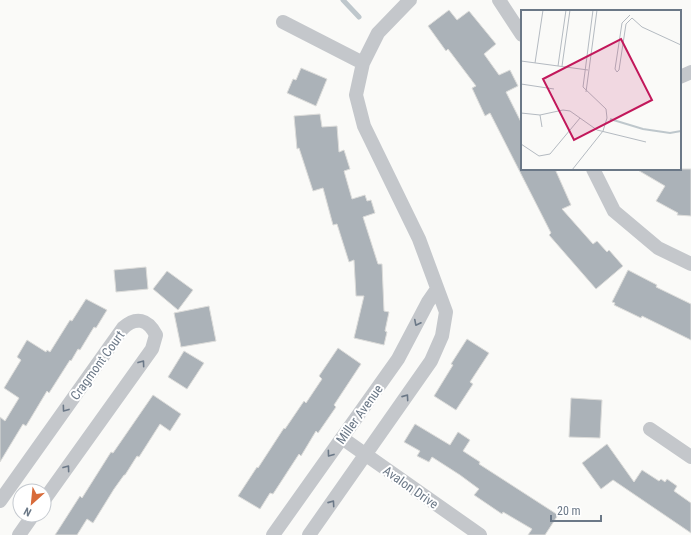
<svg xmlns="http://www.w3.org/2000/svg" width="691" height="535" viewBox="0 0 691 535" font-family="'Roboto Condensed',sans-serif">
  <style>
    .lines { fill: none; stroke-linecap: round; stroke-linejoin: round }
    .stream { stroke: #bec7cc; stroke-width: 5 }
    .building { fill: #abb2b8; stroke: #dcdcda }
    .minor { stroke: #c4c7cb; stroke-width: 14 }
    .oneway { stroke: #6b7887 }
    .labels { text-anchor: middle; stroke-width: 4; stroke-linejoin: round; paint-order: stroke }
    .street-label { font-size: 13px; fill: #6b7887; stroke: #fff }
    .inset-river { fill: none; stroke: #bec7cc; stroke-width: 2 }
    .inset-road { fill: none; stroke: #b4bac1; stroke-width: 1 }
    .view { fill: #c2185b; fill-opacity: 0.15; stroke: #c2185b; stroke-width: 2 }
    .inset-edge { fill: none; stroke: #6b7887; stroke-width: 2 }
  </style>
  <rect width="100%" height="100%" fill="#fafaf8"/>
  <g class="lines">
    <!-- stream -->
    <path class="stream" d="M343 0 359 17"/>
  </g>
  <!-- building -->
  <path class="building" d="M449 10 457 20 469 11 496 44 484 54 499 75 510 70 518 86 506 92 522 124V169H555L571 205 562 209 593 244 597 241 607 252 609 250 623 266 596 289 549 235 551 233 490 113 485 116 472 88 476 86 448 49 446 51 428 26Z
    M301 68 327 79 316 106 287 93 293 79 296 80Z
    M320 114 322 127 337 126 339 152 344 150 350 169 344 171 352 199 365 195 367 201 371 200 375 213 363 217 378 264H382L384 311 389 312 385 331 387 332 384 345 354 338 364 296H356L354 260 349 262 337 224 333 225 323 188 313 191 299 148 297 149 294 116Z
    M636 169H691V216L677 215 678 213 656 201 665 186Z
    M146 267 148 289 116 292 114 270Z
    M628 270 657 285 656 287 691 304V340L642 316 641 318 614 305 615 303 612 302Z
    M167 271 193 290 178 310 153 289Z
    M86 299 107 310 96 328 94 327 80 350 78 349 71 361 70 360 49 393 47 391 26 426 23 424 0 462V417L5 421 19 398 4 388 21 360 17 357 27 340 46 352 47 350 50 352 70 320 72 321Z
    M209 306 216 341 181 347 174 313Z
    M467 339 489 353 470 382 473 384 456 410 434 396 453 365 451 364Z
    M338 348 361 364 334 405 336 407 318 433 316 431 301 456 299 454 273 494 270 493 260 509 238 496 257 467 258 468 284 428 285 429 304 401 306 403 322 379 319 376Z
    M184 351 204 363 187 389 168 377Z
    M153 395 181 414 170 431 160 424 139 457 137 456 125 475H124L114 489 93 523 87 519 77 535H55L80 496 82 498 111 452 113 453Z
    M571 398 602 400 600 438 569 437Z
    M415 424 450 445 458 432 470 440 463 451 480 462 479 464 558 515 545 535H528L532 529 503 512 502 514 474 495 479 489 460 475 432 457 429 462 417 456 420 451 404 442Z
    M607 444 634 482 642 470 659 481 661 479 665 482 667 479 677 486 674 491 691 503V533L613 480 601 489 582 463Z"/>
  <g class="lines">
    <!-- minor -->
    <path class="minor" d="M499 0 522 35
      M283 22 363 63
      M680 77 691 72
      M593 169 614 211 658 248 691 264
      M650 429 691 457
      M342 438 480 535
      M0 501 123 328C136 316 148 319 156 335L152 349 44 500
      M19 535 33 515
      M273 535 398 359 428 302 437 289
      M309 535 431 361 442 336 446 312 419 239 364 126 356 95 363 63 378 33 410 0"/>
  </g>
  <!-- one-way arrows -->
  <defs><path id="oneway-chevron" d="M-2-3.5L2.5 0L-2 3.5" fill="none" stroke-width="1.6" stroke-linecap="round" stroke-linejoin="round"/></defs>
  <g class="oneway">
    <use href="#oneway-chevron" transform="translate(417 323) rotate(117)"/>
    <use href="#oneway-chevron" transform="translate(142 363) rotate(-54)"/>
    <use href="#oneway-chevron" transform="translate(406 397) rotate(-55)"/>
    <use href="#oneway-chevron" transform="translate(65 409) rotate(126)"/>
    <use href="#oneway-chevron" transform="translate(330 454) rotate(126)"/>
    <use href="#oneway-chevron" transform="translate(67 468) rotate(-54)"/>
    <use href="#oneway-chevron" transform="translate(332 503) rotate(-55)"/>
  </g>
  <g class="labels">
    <!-- street labels -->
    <g class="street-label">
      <text transform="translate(97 365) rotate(-54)" y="5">Cragmont Court</text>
      <text transform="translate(359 414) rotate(-54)" y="5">Miller Avenue</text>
      <text transform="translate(411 487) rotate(35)" y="5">Avalon Drive</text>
    </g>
  </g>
  <!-- overview -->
  <g transform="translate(521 10)">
    <rect width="160" height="160" fill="#fafaf8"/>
    <path class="inset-river" d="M89 109 122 119 149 123 160 121"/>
    <path class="inset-road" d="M109 5 101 13 94 59 96 62 98 60 105 14 111 8M111 8 121 17 160 35M0 51 67 60M14 53 22 0M37 56 45 0M41 56 49 0M0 74 33 79M65 82 76 0M0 103 19 105 42 100 49 101 76 120 125 132M19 105 21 117M0 134 18 146 29 144 59 108M51 160 82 121 86 108 85 99 62 77 72 0"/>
    <path class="view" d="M100 29 131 90 53 130 22 69Z"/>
    <rect width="160" height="160" class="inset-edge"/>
  </g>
  <!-- north arrow -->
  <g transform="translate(32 503) rotate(207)"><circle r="19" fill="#ffffff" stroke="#c4c9cf"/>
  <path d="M0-3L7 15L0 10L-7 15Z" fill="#d86b3a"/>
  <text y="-6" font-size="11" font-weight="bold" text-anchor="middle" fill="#6b7887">N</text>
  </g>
  <!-- scale -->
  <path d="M551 515v6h50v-6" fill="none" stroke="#6b7887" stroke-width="2"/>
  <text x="557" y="515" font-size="12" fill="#6b7887" stroke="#ffffff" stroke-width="3" paint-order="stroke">20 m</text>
</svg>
